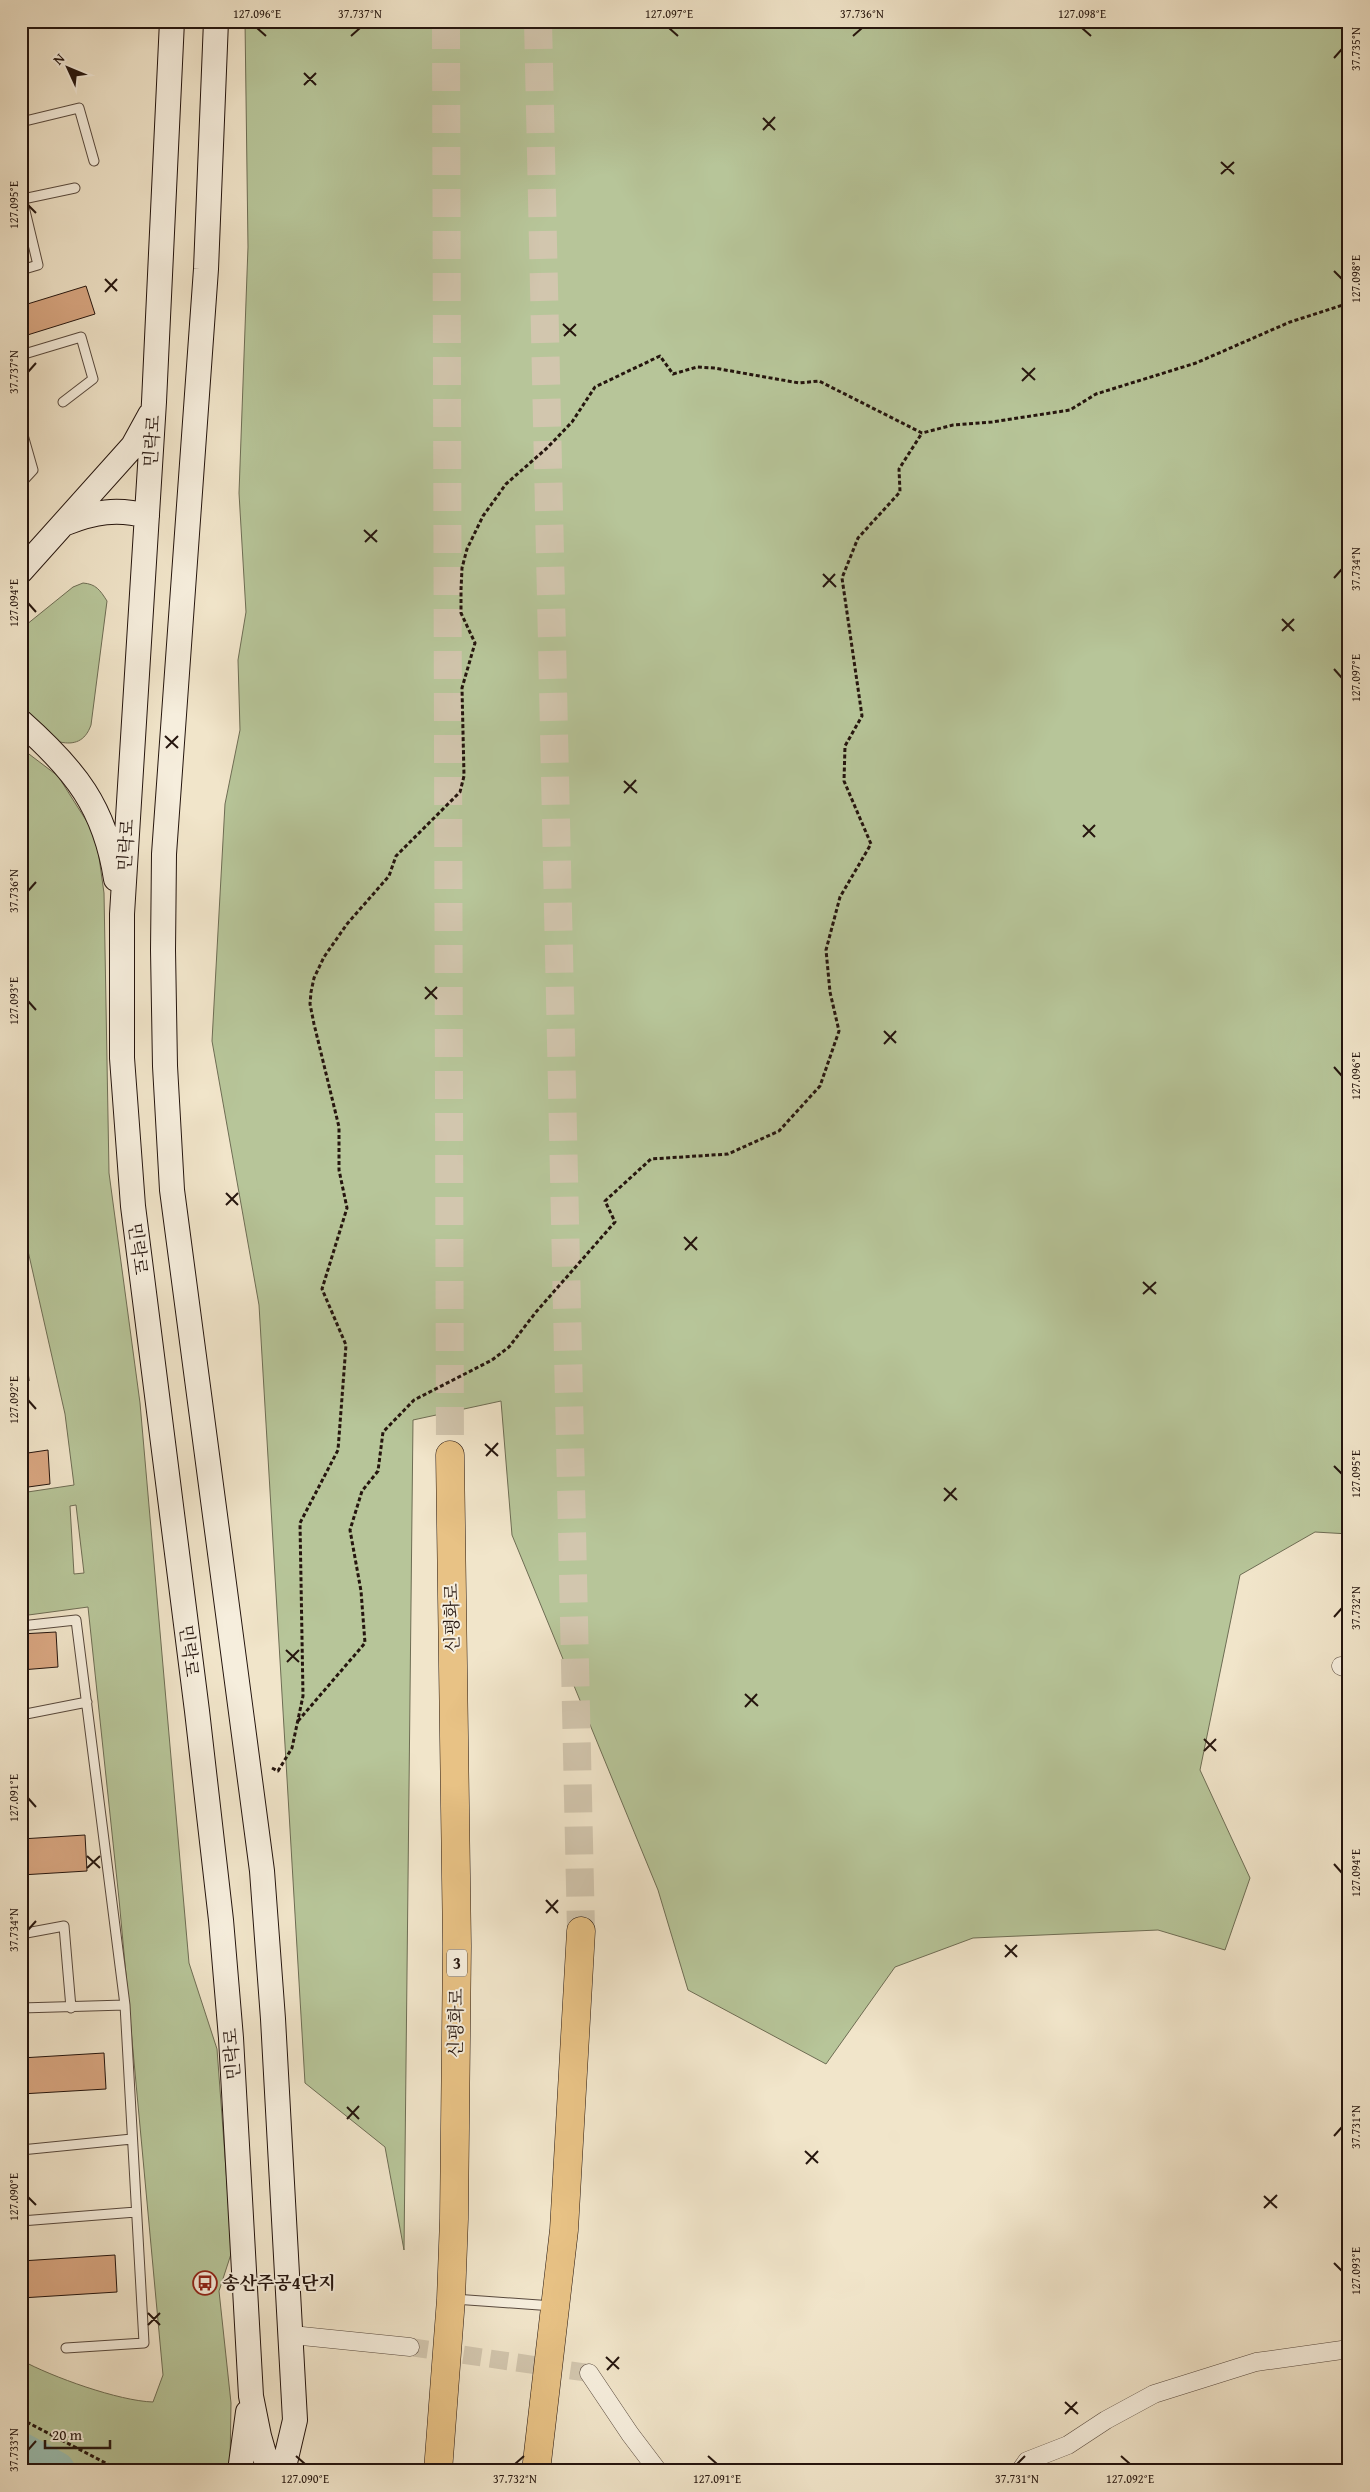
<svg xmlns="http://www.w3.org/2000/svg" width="1370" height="2492" viewBox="0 0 1370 2492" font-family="'Gentium Book Plus','Noto Serif KR',serif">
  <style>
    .green { fill: #b7c599; stroke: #6e6d54; fill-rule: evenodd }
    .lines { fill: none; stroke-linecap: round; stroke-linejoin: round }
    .river { stroke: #9bbfb2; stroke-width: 39 }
    .building { fill: #d9a782; stroke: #25150e }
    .street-tunnel { stroke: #d2c6ae; stroke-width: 18; stroke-dasharray: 18 9; stroke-linecap: butt }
    .highway-tunnel { stroke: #d2c6ae; stroke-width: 28; stroke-dasharray: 28 14; stroke-linecap: butt }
    .lane-casing { stroke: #58493d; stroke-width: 11 }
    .street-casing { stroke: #58493d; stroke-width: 19 }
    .secondary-casing { stroke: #25150e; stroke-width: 26 }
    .highway-casing { stroke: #25150e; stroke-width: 29 }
    .path { stroke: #25150e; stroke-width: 3; stroke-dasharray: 4 2.5; stroke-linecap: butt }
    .lane { stroke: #f6eedd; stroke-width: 9 }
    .street { stroke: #f6eedd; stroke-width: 18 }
    .secondary { stroke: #f6eedd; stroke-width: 24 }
    .highway { stroke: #e8c285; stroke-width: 28 }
    .ticks { fill: none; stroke: #25150e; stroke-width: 2 }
    .labels { text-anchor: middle; stroke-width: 4; stroke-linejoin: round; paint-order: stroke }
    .shield { fill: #f6eedd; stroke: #64564c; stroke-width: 1 }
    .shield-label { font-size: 16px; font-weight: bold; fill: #25150e }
    .street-label { font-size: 18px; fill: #25150e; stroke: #f6eedd }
    .poi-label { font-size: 18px; font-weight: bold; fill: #25150e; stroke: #f6eedd; text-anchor: start }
    .neatline { fill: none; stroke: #25150e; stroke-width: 2 }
    .ticks-label { font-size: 12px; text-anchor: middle; fill: #25150e }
  </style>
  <rect width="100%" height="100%" fill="#f1e5ca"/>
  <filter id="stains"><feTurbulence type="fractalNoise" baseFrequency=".004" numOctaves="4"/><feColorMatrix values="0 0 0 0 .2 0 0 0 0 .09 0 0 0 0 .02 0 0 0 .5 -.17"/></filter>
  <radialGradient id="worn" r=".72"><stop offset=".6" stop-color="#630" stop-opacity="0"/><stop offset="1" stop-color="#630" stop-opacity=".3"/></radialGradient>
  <!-- green -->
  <path class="green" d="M245 21H1349V1534L1315 1532 1240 1575 1200 1770 1250 1878 1225 1950 1158 1930 973 1938 895 1967 826 2064 688 1990 658 1890 512 1535 501 1401 413 1420 404 2250 385 2147 305 2083 259 1305 212 1041 225 804 240 730 238 660 246 612 239 493 248 247Z
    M83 583C96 584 100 590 107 601L91 725C79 759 45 736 21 727V629L73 587Z
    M21 748 58 776 96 836 104 893 109 1173 140 1403 189 1963 217 2049 232 2251 219 2291 231 2403 230 2466 224 2471H21V2360C52 2377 119 2401 153 2402L163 2375 119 1899 88 1607 21 1616V1493L74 1485 65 1414 21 1220ZM76 1505 84 1573 74 1574 70 1506Z"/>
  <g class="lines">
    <!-- river -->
    <path class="river" d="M21 2452 56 2471"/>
  </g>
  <!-- building -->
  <path class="building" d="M21 21H61L21 30Z
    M86 286 95 314 21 337V306Z
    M25 1339 29 1381 21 1383V1340Z
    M48 1450 50 1484 21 1488V1454Z
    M56 1632 58 1667 21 1670V1634Z
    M85 1835 87 1871 21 1875V1839Z
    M104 2053 106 2089 21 2094V2058Z
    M115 2255 117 2292 21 2298V2261Z"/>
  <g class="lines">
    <!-- street-tunnel -->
    <path class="street-tunnel" d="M410 2347 589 2373"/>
    <!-- highway-tunnel -->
    <path class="highway-tunnel" d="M446 21 450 1455
      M538 21 581 1931"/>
    <!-- lane casing -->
    <g class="lane-casing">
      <path id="lane" d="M21 122 79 108 94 161
        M21 194 38 265 21 270
        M23 199 75 188
        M21 355 81 337 93 379 63 402
        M21 428 33 470 21 483
        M21 1626 76 1620 125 2005 21 2008
        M21 1715 87 1702
        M21 1934 64 1926 71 2008
        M21 2150 132 2139
        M21 2221 136 2212
        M454 2299 553 2306
        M66 2348 144 2343 125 2005"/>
    </g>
    <!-- street casing -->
    <g class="street-casing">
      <path id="street" d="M1341 1666 1349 1669
        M292 2335 410 2347
        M589 2373 630 2434 658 2471
        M1020 2471 1027 2461 1068 2445 1106 2420 1154 2394 1256 2362 1349 2349"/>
    </g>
    <!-- secondary casing -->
    <g class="secondary-casing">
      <path id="secondary" d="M172 21 154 402 122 914V1058L133 1206 197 1711 221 1920 231 2038 251 2396 259 2436 269 2471
        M216 21 206 269 164 854 163 950 165 1066 172 1190 262 1871 273 2019 295 2420 283 2471
        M66 523C94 512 117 508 147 516
        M21 571 133 446 150 415
        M21 722C75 770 105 807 116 879
        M240 2471 248 2412"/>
    </g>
    <!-- highway casing -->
    <g class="highway-casing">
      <path id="highway" d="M438 2471 451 2299 454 2219 457 1946 450 1455
        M536 2471 564 2230 581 1931"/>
    </g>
    <!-- path -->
    <path class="path" d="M298 1721 365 1643 361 1591 350 1530 362 1491 378 1471 383 1432 414 1400 492 1360 509 1347 536 1312 615 1222 605 1201 651 1159 728 1154 779 1131 820 1086 839 1031 830 992 826 950 840 897 871 844 844 781 845 746 862 716 842 578 858 538 900 492 899 469 922 433
      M272 1768 278 1771 292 1748 303 1696 300 1523 338 1450 346 1345 322 1289 347 1208 339 1170V1127L314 1024 310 1004 311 992 314 978 324 957 347 924 389 876 396 856 460 792 464 776 462 688 475 643 461 613V590L462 568 467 549 483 516 506 484 547 448 572 422 595 387 660 356 673 374 697 367 714 368 799 383 819 381 922 433 953 425 992 422 1070 410 1096 394 1196 363 1290 322 1349 303
      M21 2419 121 2471"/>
    <!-- lane -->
    <use href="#lane" class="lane"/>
    <!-- street -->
    <use href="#street" class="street"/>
    <!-- secondary -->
    <use href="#secondary" class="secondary"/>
    <!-- highway -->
    <use href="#highway" class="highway"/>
  </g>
  <!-- ticks -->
  <path class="ticks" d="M257 28 266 36M669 28 678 36M1082 28 1091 36M351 36 360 28M853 36 862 28M1334 58 1342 49M304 73 316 85M304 85 316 73M763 118 775 130M763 130 775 117M1221 162 1234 174M1221 174 1234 162M28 205 36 213M1334 271 1342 279M105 279 117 291M105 292 117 279M563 324 576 336M564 336 576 324M1022 368 1035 380M28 372 36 363M1022 381 1035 368M364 530 377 542M365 542 377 530M823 574 836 587M1334 578 1342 569M823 587 835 574M28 603 36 612M1282 619 1294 631M1282 631 1294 619M1334 669 1342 678M165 736 178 748M166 748 178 736M624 781 637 793M624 793 636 780M1083 825 1095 837M1083 837 1095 825M28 891 36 882M425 987 437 999M425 999 437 987M28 1001 36 1010M884 1031 896 1043M884 1044 896 1031M1334 1067 1342 1076M226 1193 238 1205M226 1205 238 1193M684 1237 697 1250M685 1250 697 1237M1143 1282 1156 1294M1143 1294 1156 1282M28 1400 36 1409M485 1444 498 1456M486 1456 498 1443M1334 1466 1342 1474M944 1488 957 1500M944 1501 956 1488M1334 1617 1342 1608M286 1650 299 1662M287 1662 299 1650M745 1694 758 1706M745 1707 757 1694M1204 1739 1216 1751M1204 1751 1216 1739M28 1798 36 1807M87 1856 100 1868M1334 1864 1342 1873M87 1868 100 1856M546 1900 558 1913M546 1913 558 1900M28 1930 36 1921M1005 1945 1017 1957M1005 1957 1017 1945M347 2107 359 2119M347 2119 359 2106M1334 2136 1342 2127M805 2151 818 2163M806 2164 818 2151M1264 2196 1277 2208M28 2197 36 2205M1264 2208 1277 2195M1334 2263 1342 2271M148 2313 160 2325M148 2325 160 2313M606 2357 619 2369M607 2370 619 2357M1065 2402 1078 2414M1065 2414 1077 2402M28 2450 36 2441M296 2456 305 2464M708 2456 717 2464M1121 2456 1130 2464M515 2464 524 2456M1017 2464 1025 2456"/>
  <!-- icons -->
  <defs>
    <g id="bus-ring" transform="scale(1.25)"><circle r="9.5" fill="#f6eedd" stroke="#8f2418" stroke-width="1.5"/><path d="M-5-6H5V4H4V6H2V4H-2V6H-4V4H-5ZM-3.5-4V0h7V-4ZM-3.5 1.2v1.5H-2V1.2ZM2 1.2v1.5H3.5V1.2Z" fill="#8f2418"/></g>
  </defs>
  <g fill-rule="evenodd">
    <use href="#bus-ring" x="205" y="2283"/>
  </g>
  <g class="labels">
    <!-- shield labels -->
    <rect class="shield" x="447" y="1949.5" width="20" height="27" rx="4"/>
    <g class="shield-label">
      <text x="457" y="1969">3</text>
    </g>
    <!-- street labels -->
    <g class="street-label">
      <text transform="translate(152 441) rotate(-86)" y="6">민락로</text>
      <text transform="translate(126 845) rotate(-86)" y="6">민락로</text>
      <text transform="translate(138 1249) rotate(83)" y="6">민락로</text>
      <text transform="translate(452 1618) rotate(-91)" y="6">신평화로</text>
      <text transform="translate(189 1651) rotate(83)" y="6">민락로</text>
      <text transform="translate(456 2023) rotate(-89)" y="6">신평화로</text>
      <text transform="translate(232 2054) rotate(-94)" y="6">민락로</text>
    </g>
    <!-- poi labels -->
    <g class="poi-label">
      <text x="222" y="2289">송산주공4단지</text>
    </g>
  </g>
  <!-- margin -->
  <rect width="1370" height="2492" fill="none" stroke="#f1e5ca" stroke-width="55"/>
  <!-- north arrow -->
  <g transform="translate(68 68) rotate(314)" stroke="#f6eedd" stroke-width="4" paint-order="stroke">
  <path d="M0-4L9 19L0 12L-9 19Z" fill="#25150e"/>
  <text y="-8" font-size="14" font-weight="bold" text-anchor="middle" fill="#25150e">N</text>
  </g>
  <!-- scale -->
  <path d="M45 2440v8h65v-8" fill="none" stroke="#25150e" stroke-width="2.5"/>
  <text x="52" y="2440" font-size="15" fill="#25150e" stroke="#f6eedd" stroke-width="4" paint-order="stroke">20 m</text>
  <rect x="28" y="28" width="1314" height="2436" class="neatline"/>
  <g class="ticks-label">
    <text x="257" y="18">127.096°E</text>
    <text x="360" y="18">37.737°N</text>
    <text x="669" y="18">127.097°E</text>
    <text x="862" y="18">37.736°N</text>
    <text x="1082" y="18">127.098°E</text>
    <text transform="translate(1356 49) rotate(-90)" y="4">37.735°N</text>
    <text transform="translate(14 205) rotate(-90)" y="4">127.095°E</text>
    <text transform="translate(1356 279) rotate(-90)" y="4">127.098°E</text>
    <text transform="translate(14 372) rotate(-90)" y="4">37.737°N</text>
    <text transform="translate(1356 569) rotate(-90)" y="4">37.734°N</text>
    <text transform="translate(14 603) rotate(-90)" y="4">127.094°E</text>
    <text transform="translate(1356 678) rotate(-90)" y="4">127.097°E</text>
    <text transform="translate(14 891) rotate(-90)" y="4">37.736°N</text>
    <text transform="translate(14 1001) rotate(-90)" y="4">127.093°E</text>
    <text transform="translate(1356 1076) rotate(-90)" y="4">127.096°E</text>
    <text transform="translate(14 1400) rotate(-90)" y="4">127.092°E</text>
    <text transform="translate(1356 1474) rotate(-90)" y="4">127.095°E</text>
    <text transform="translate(1356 1608) rotate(-90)" y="4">37.732°N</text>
    <text transform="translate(14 1798) rotate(-90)" y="4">127.091°E</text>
    <text transform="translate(1356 1873) rotate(-90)" y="4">127.094°E</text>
    <text transform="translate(14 1930) rotate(-90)" y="4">37.734°N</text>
    <text transform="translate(1356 2127) rotate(-90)" y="4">37.731°N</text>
    <text transform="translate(14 2197) rotate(-90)" y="4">127.090°E</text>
    <text transform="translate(1356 2271) rotate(-90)" y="4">127.093°E</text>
    <text transform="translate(14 2450) rotate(-90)" y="4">37.733°N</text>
    <text x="305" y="2483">127.090°E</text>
    <text x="515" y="2483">37.732°N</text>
    <text x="717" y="2483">127.091°E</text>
    <text x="1017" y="2483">37.731°N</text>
    <text x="1130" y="2483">127.092°E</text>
  </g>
  <rect width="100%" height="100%" filter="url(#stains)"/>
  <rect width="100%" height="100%" fill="url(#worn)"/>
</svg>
